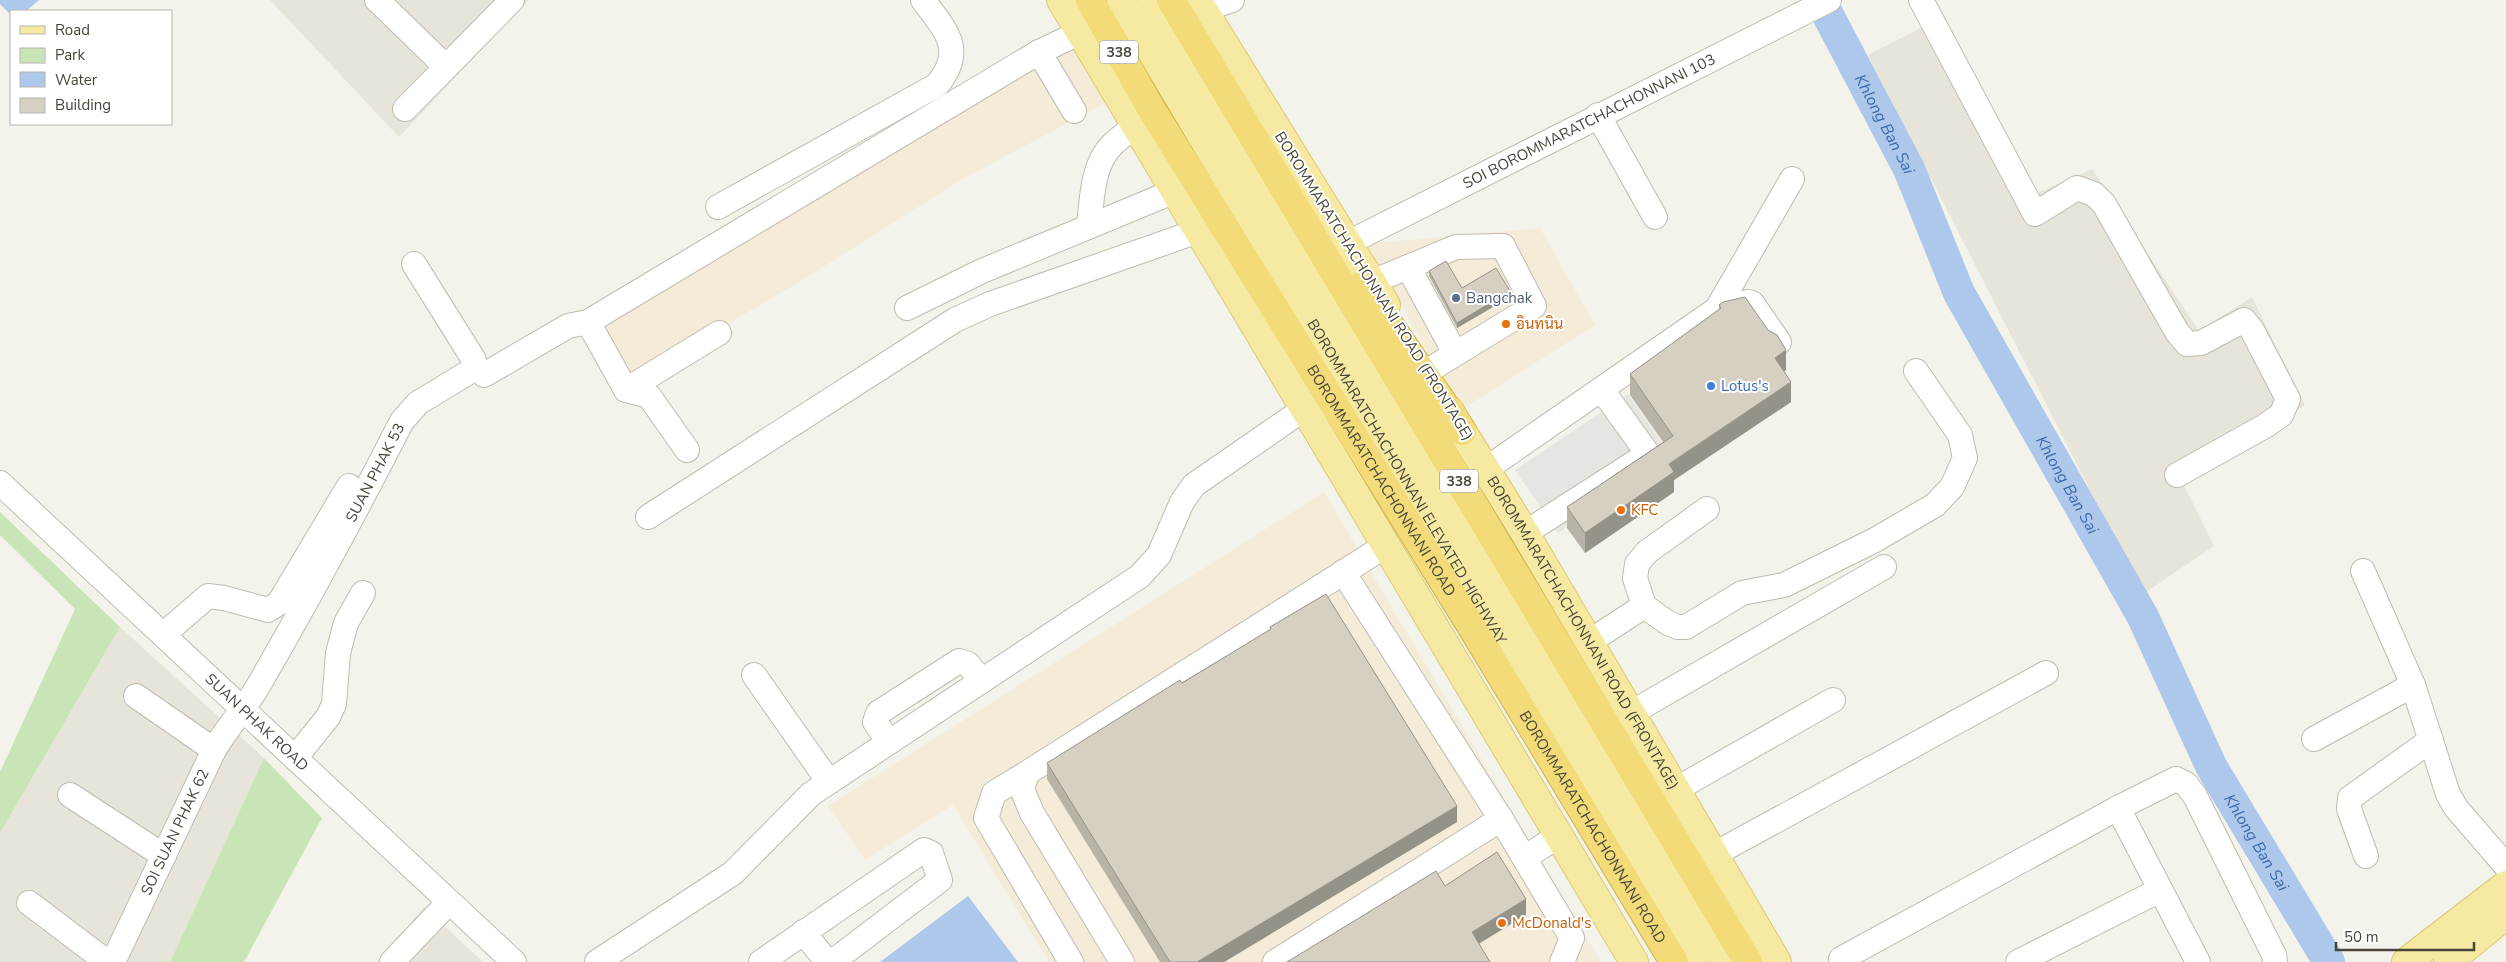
<svg xmlns="http://www.w3.org/2000/svg" width="2506" height="962" viewBox="0 0 2506 962" font-family="'Nunito Sans',Sarabun,sans-serif">
  <style>
    .residential { fill: #e7e5d9 }
    .commercial { fill: #f4ecd8 }
    .green { fill: #c9e5b7 }
    .parking { fill: #e6e5e2 }
    .water { fill: #adc8eb }
    .lines { fill: none; stroke-linecap: round; stroke-linejoin: round }
    .river { stroke: #adc8eb; stroke-width: 32 }
    .minor-casing { stroke: #bfbbae; stroke-width: 26 }
    .major-casing { stroke: #dbca72; stroke-width: 30 }
    .highway-casing { stroke: #d1b348; stroke-width: 30 }
    .minor { stroke: #fff; stroke-width: 24 }
    .major { stroke: #f6eaa2; stroke-width: 28 }
    .highway { stroke: #f2db78; stroke-width: 28 }
    .wall { fill: #b7b3a6 }
    .shaded-wall { fill: #959287 }
    .building { fill: #d5d0c1; stroke: #959287 }
    .service-dot { fill: #5c6f8a; stroke: #fff; stroke-width: 2 }
    .food-dot { fill: #e8710a; stroke: #fff; stroke-width: 2 }
    .shop-dot { fill: #3f7fe0; stroke: #fff; stroke-width: 2 }
    .labels { text-anchor: middle; stroke-width: 4; stroke-linejoin: round; paint-order: stroke }
    .shield { fill: #fff; stroke: #7f7c74; stroke-width: 1 }
    .shield-label { font-size: 14px; font-weight: bold; fill: #484439 }
    .street-label { font-size: 15px; fill: #484439; stroke: #fff }
    .service-label { font-size: 15px; fill: #4e5e75; stroke: #fff; text-anchor: start }
    .food-label { font-size: 15px; fill: #c56008; stroke: #fff; text-anchor: start }
    .shop-label { font-size: 15px; fill: #366cbe; stroke: #fff; text-anchor: start }
    .water-label { font-size: 16px; font-style: italic; fill: #3a6bab; stroke: #fff }
  </style>
  <rect width="100%" height="100%" fill="#f4f3eb"/>
  <!-- residential -->
  <path class="residential" d="M270 0H529L399 137Z
    M1942 17 2037 193 2092 169 2199 331 2252 297 2305 405 2184 485 2214 546 2143 594 1868 55Z
    M120 627 264 758 170 962H0V833Z
    M424 907 483 962H377Z"/>
  <!-- commercial -->
  <path class="commercial" d="M1061 26 1111 100 961 180 801 281 630 381 588 311Z
    M1540 228 1595 325 1461 410 1366 244Z
    M1324 492 1601 962H1049L953 805 865 860 828 806Z"/>
  <!-- green -->
  <path class="green" d="M0 512 120 627 0 833V772L75 609 0 535Z
    M264 758 322 818 244 962H170Z"/>
  <!-- parking -->
  <path class="parking" d="M1628 394 1671 457 1558 533 1515 470Z"/>
  <!-- water -->
  <path class="water" d="M0 0H39L26 11H11V15L0 4Z
    M968 896 1018 962H880Z"/>
  <g class="lines">
    <!-- river -->
    <path class="river" id="s1" d="M1820 0 1909 169 1959 293 2143 617 2211 766 2329 962"/>
    <!-- minor casing -->
    <g class="minor-casing">
      <g id="minor">
        <path d="M377 0 446 67"/>
        <path d="M1921 0 2035 214 2077 188 2094 194 2104 204 2177 332 2187 344 2201 343 2244 320 2252 330 2288 399 2281 415 2265 426 2177 475"/>
        <path d="M1203 10 1232 0"/>
        <path d="M1039 52 1074 111"/>
        <path d="M405 109 512 0"/>
        <path d="M1598 115 1655 217"/>
        <path d="M718 207 937 85C966 50 946 31 923 0"/>
        <path d="M1089 226C1092 199 1092 165 1112 145 1119 138 1128 132 1135 125"/>
        <path id="s2" d="M1348 243 1829 0"/>
        <path d="M1408 267 1455 353"/>
        <path d="M1372 282 1456 247 1503 246 1534 306 1426 372"/>
        <path d="M907 308 982 271 1175 191"/>
        <path d="M1717 309 1748 302 1752 303 1779 342"/>
        <path d="M588 322 626 390 649 396 687 450"/>
        <path d="M484 375 568 326 588 322 1039 52 1079 33"/>
        <path d="M626 390 719 333"/>
        <path d="M1486 469 1717 309 1792 179"/>
        <path id="s3" d="M0 483 514 962"/>
        <path d="M1707 509 1647 552 1637 564 1635 578 1644 606 1668 623 1678 627H1686L1742 593 1784 585 1875 540 1935 505 1952 487 1965 458 1960 435 1916 371"/>
        <path d="M648 517 955 320 990 304 1198 231"/>
        <path d="M1525 533 1648 454 1602 390"/>
        <path d="M2363 571 2413 685 2448 794 2456 808 2506 866"/>
        <path d="M1343 572 1501 819 1572 938 1562 962"/>
        <path d="M164 634 208 596 224 598 268 610 279 603 349 486"/>
        <path d="M1589 642 1644 606"/>
        <path d="M754 675 829 782"/>
        <path d="M136 696 214 750"/>
        <path d="M1631 713 1884 567"/>
        <path d="M2314 739 2413 685"/>
        <path d="M889 742 875 722 878 713 959 661 968 664 982 681"/>
        <path d="M295 758 328 717 334 704 338 653 346 623 363 593"/>
        <path d="M1027 773 994 793 986 818 1071 962"/>
        <path d="M1675 790 1833 700"/>
        <path d="M70 795 164 856"/>
        <path d="M2118 808 2198 962"/>
        <path d="M1713 855 2046 673"/>
        <path d="M2366 856 2349 809 2350 798 2431 740"/>
        <path d="M1526 857 1558 836"/>
        <path d="M29 903 107 962"/>
        <path id="s4" d="M113 962 214 750C227 728 244 709 257 688 308 600 356 511 402 421L418 403 474 369V360L414 264"/>
        <path d="M392 962 449 902"/>
        <path d="M597 962 733 873 811 794 1140 576 1159 555 1182 502 1194 485 1304 409"/>
        <path d="M761 962 924 850 931 853 940 880 840 956 832 961 826 960 803 932"/>
        <path d="M1122 962 1032 813 1022 789 1027 773 1385 546"/>
        <path d="M1275 962 1501 819"/>
        <path d="M1843 962 1841 959 2118 808 2176 779 2186 784 2195 796 2274 955 2275 962"/>
        <path d="M2018 962 2160 890"/>
      </g>
    </g>
    <!-- major casing -->
    <g class="major-casing">
      <g id="major">
        <path d="M1061 0 1634 962"/>
        <path id="s5" d="M1121 0 1483 610 1696 962"/>
        <path d="M1152 0 1505 597 1727 962"/>
        <path d="M1197 0 1386 305"/>
        <path id="s6" d="M1449 410 1525 533 1777 962"/>
        <path d="M2406 962 2506 885"/>
        <path d="M2448 962 2506 915"/>
      </g>
    </g>
    <!-- highway casing -->
    <g class="highway-casing">
      <g id="highway">
        <path id="s7" d="M1090 0 1149 105 1473 629 1674 962"/>
        <path d="M1171 0 1748 962"/>
        <path d="M1362 285 1462 431"/>
      </g>
    </g>
    <!-- minor -->
    <use href="#minor" class="minor"/>
    <!-- major -->
    <use href="#major" class="major"/>
    <!-- highway -->
    <use href="#highway" class="highway"/>
  </g>
  <!-- wall -->
  <path class="wall" d="M1429 271 1462 288 1510 297 1457 328 1429 276Z
    M1719 305 1786 370 1784 371 1791 402 1674 480V492L1585 553 1567 528V507L1663 442 1630 395V374L1719 310Z
    M1270 627 1457 822 1224 962H1160L1047 779V763L1270 630Z"/>
  <!-- shaded-wall -->
  <path class="shaded-wall" d="M1510 291V297L1457 328V323Z
    M1786 350V370L1775 378V358Z
    M1791 382V402L1674 480V492L1585 553V533L1669 464Z
    M1457 806V822L1224 962H1197Z
    M1526 899V915L1472 948V932Z"/>
  <!-- building -->
  <path class="building" d="M1446 261 1462 288 1496 268 1510 291 1457 323 1429 271Z
    M1745 297 1768 330 1777 335 1786 350 1775 358 1791 382 1669 464 1674 472 1585 533 1567 507 1673 436 1630 374 1721 308 1719 305 1723 302Z
    M1326 594 1457 806 1197 962H1170L1047 763 1180 680 1182 683 1271 629 1270 627Z
    M1497 852 1526 899 1472 932 1490 962H1287L1436 871 1445 886Z"/>
  <!-- markers -->
  <circle class="service-dot" cx="1456" cy="298" r="5"/>
  <g class="food-dot">
    <circle cx="1506" cy="324" r="5"/>
    <circle cx="1621" cy="510" r="5"/>
    <circle cx="1502" cy="923" r="5"/>
  </g>
  <circle class="shop-dot" cx="1711" cy="386" r="5"/>
  <g class="labels">
    <!-- shield labels -->
    <g class="shield">
      <rect x="1100" y="40.5" width="38" height="23" rx="4"/>
      <rect x="1440" y="469.5" width="38" height="23" rx="4"/>
    </g>
    <g class="shield-label">
      <text x="1119" y="57">338</text>
      <text x="1459" y="486">338</text>
    </g>
    <!-- street labels -->
    <g class="street-label">
      <text dy="5" stroke="none"><textPath href="#s2" startOffset="270">SOI BOROMMARATCHACHONNANI 103</textPath></text>
      <text transform="translate(1374 286) rotate(58)" y="5">BOROMMARATCHACHONNANI ROAD (FRONTAGE)</text>
      <text dy="5" stroke="none"><textPath href="#s4" startOffset="556">SUAN PHAK 53</textPath></text>
      <text dy="5" stroke="none"><textPath href="#s7" startOffset="562">BOROMMARATCHACHONNANI ROAD</textPath></text>
      <text dy="5" stroke="none"><textPath href="#s5" startOffset="560">BOROMMARATCHACHONNANI ELEVATED HIGHWAY</textPath></text>
      <text dy="5" stroke="none"><textPath href="#s6" startOffset="260">BOROMMARATCHACHONNANI ROAD (FRONTAGE)</textPath></text>
      <text dy="5" stroke="none"><textPath href="#s3" startOffset="351">SUAN PHAK ROAD</textPath></text>
      <text dy="5" stroke="none"><textPath href="#s7" startOffset="968">BOROMMARATCHACHONNANI ROAD</textPath></text>
      <text dy="5" stroke="none"><textPath href="#s4" startOffset="144">SOI SUAN PHAK 62</textPath></text>
    </g>
    <!-- service labels -->
    <g class="service-label">
      <text x="1466" y="303">Bangchak</text>
    </g>
    <!-- food labels -->
    <g class="food-label">
      <text x="1516" y="329">อินทนิน</text>
      <text x="1631" y="515">KFC</text>
      <text x="1512" y="928">McDonald's</text>
    </g>
    <!-- shop labels -->
    <g class="shop-label">
      <text x="1721" y="391">Lotus's</text>
    </g>
    <!-- water labels -->
    <g class="water-label">
      <text dy="6" stroke="none"><textPath href="#s1" startOffset="140">Khlong Ban Sai</textPath></text>
      <text dy="6" stroke="none"><textPath href="#s1" startOffset="545">Khlong Ban Sai</textPath></text>
      <text dy="6" stroke="none"><textPath href="#s1" startOffset="950">Khlong Ban Sai</textPath></text>
    </g>
  </g>
  <!-- legend -->
  <rect x="10" y="10" width="162" height="115" fill="#ffffff" stroke="#b6b4b0"/>
  <rect x="20" y="26" width="25" height="8" fill="#f6eaa2" stroke="#b6b4b0"/>
  <text x="55" y="35" font-size="15" fill="#484439">Road</text>
  <rect x="20" y="48" width="25" height="15" fill="#c9e5b7" stroke="#b6b4b0"/>
  <text x="55" y="60" font-size="15" fill="#484439">Park</text>
  <rect x="20" y="72" width="25" height="15" fill="#adc8eb" stroke="#b6b4b0"/>
  <text x="55" y="85" font-size="15" fill="#484439">Water</text>
  <rect x="20" y="98" width="25" height="15" fill="#d5d0c1" stroke="#b6b4b0"/>
  <text x="55" y="110" font-size="15" fill="#484439">Building</text>
  <!-- scale -->
  <path d="M2336 942v8h138v-8" fill="none" stroke="#484439" stroke-width="2.5"/>
  <text x="2344" y="942" font-size="15" fill="#484439" stroke="#ffffff" stroke-width="4" paint-order="stroke">50 m</text>
</svg>
